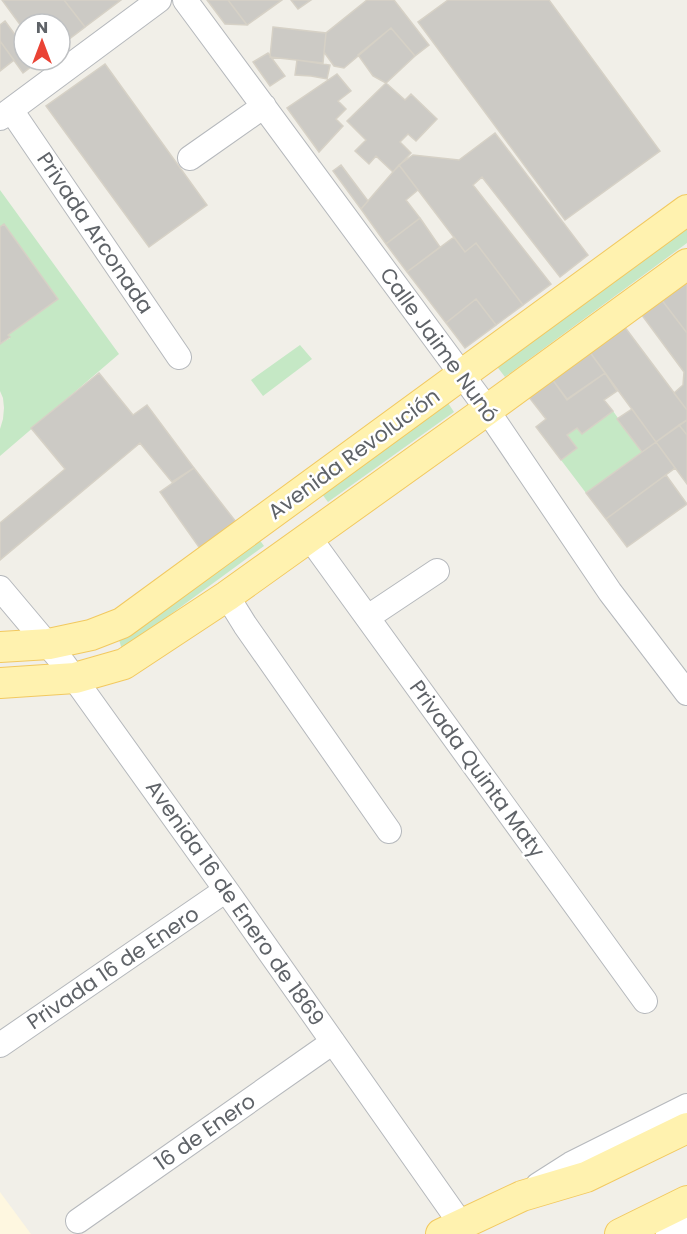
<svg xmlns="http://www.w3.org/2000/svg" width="687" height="1234" viewBox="0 0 687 1234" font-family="Poppins,sans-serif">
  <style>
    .commercial { fill: #fef7e0 }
    .green { fill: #c5e8c5 }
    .building { fill: #cccac5; stroke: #d6d1c6; stroke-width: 1.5 }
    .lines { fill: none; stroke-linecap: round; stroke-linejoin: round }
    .minor-casing { stroke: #b5b8bc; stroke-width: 26 }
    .major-casing { stroke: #f2c960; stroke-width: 32 }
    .minor { stroke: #fff; stroke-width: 24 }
    .major { stroke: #fff2af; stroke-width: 30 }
    .labels { text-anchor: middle; stroke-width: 5; stroke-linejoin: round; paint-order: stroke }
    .street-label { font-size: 21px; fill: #5f6368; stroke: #fff }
  </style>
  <rect width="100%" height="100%" fill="#f1efe8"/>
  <!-- commercial -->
  <path class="commercial" d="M0 1192 31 1234H0Z"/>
  <!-- green -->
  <path class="green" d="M0 190 119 354 0 456V429L3 419 4 408 3 398 0 391V344L10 338 8 335 58 299 4 225 0 227Z
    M687 222V243L505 377 495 364Z
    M300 345 312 359 263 396 251 380Z
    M446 400 454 412 328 502 319 490Z
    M613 411 642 452 586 493 561 460 577 448 567 435 577 428 582 434Z
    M256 535 264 546 122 650 118 636Z"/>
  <!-- building -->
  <path class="building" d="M2 0H64L85 27 60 46V24H24V30Z
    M64 0H121L85 27Z
    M207 0H228L247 25 225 24Z
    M228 0H282L247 25Z
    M291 0H311L298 9Z
    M367 0H394L429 45 415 56 391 28 344 68 334 66 324 52 326 33Z
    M448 0H549L660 151 565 220 418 22Z
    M5 21 24 47V60H34L36 63 23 73 0 41V25Z
    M273 27 326 33 323 63 270 57Z
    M391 28 415 56 386 83 373 76 358 55Z
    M0 41 14 60 0 71Z
    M268 53 285 76 270 86 253 62Z
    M297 60 330 65 327 79 311 76 295 75Z
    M105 64 207 205 149 247 46 106Z
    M337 74 351 91 338 101 346 109 336 119 343 126 319 152 287 108Z
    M386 83 405 100 411 94 437 119 416 141 408 134 400 142 411 153 393 172 376 156 369 164 355 151 366 140 347 121Z
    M495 133 588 255 560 277 482 177 473 185 551 284 523 305 476 243 465 252 399 165 413 155 459 160Z
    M341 165 368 201 361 209 333 171Z
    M399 165 418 190 406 200 420 218 386 244 361 209Z
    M420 218 440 247 407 272 386 244Z
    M4 224 58 299 8 335 10 337 0 344V227Z
    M454 237 465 252 476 243 523 305 496 325 476 299 446 323 407 272Z
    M687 280V333L661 299Z
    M476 299 496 325 465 348 446 323Z
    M661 299 687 333V410L674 393 683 385 684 372 641 314Z
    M624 326 687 410V420L656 442 589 351Z
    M589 351 605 373 567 400 552 379Z
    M99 373 133 415 147 405 194 468 172 482 140 443 0 560V523L65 469 31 428Z
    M605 373 617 391 604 400 613 411 582 434 577 428 567 435 577 448 561 460 536 427 546 419 528 396 552 379 567 399Z
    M632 409 656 442 642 452 617 419Z
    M687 420V435L679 425Z
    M679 425 687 435V484L656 442Z
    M656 442 675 468 606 519 586 493Z
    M194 468 236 522 201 550 160 492Z
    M666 475 687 504 627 547 606 519Z"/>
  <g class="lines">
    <!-- minor casing -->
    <g class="minor-casing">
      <path id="minor" d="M185 0 479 398 610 592 687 693
        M11 110 179 357
        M0 118 159 0
        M190 158 264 106
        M309 537 645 1001
        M0 588 64 664 226 890 461 1224
        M227 596 245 625 389 831
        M368 617 437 571
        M0 1045 226 890
        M538 1185 571 1164 687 1106
        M78 1221 333 1042
        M668 1234 687 1225"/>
    </g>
    <!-- major casing -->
    <g class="major-casing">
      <path id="major" d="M0 647 49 644 91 635 122 623 687 210
        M0 683 75 678 124 664 227 596 487 410 687 264
        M441 1234 522 1196 586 1177 687 1128
        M620 1234 687 1201"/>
    </g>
    <!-- minor -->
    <use href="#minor" class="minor"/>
    <!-- major -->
    <use href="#major" class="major"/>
  </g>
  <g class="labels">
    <!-- street labels -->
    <g class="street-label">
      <text transform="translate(95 233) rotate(56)" y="7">Privada Arconada</text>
      <text transform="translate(439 345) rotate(54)" y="7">Calle Jaime Nunó</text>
      <text transform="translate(354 454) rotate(-36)" y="7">Avenida Revolución</text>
      <text transform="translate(477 769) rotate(54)" y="7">Privada Quinta Maty</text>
      <text transform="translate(235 903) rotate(55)" y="7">Avenida 16 de Enero de 1869</text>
      <text transform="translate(113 968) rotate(-34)" y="7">Privada 16 de Enero</text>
      <text transform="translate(205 1132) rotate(-35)" y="7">16 de Enero</text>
    </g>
  </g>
  <!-- north arrow -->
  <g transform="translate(42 42)"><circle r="28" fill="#ffffff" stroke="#bfc1c3" stroke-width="1.5"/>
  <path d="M0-4.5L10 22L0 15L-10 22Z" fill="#ea4335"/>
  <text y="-9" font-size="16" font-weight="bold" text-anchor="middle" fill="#5f6368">N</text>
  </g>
</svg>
